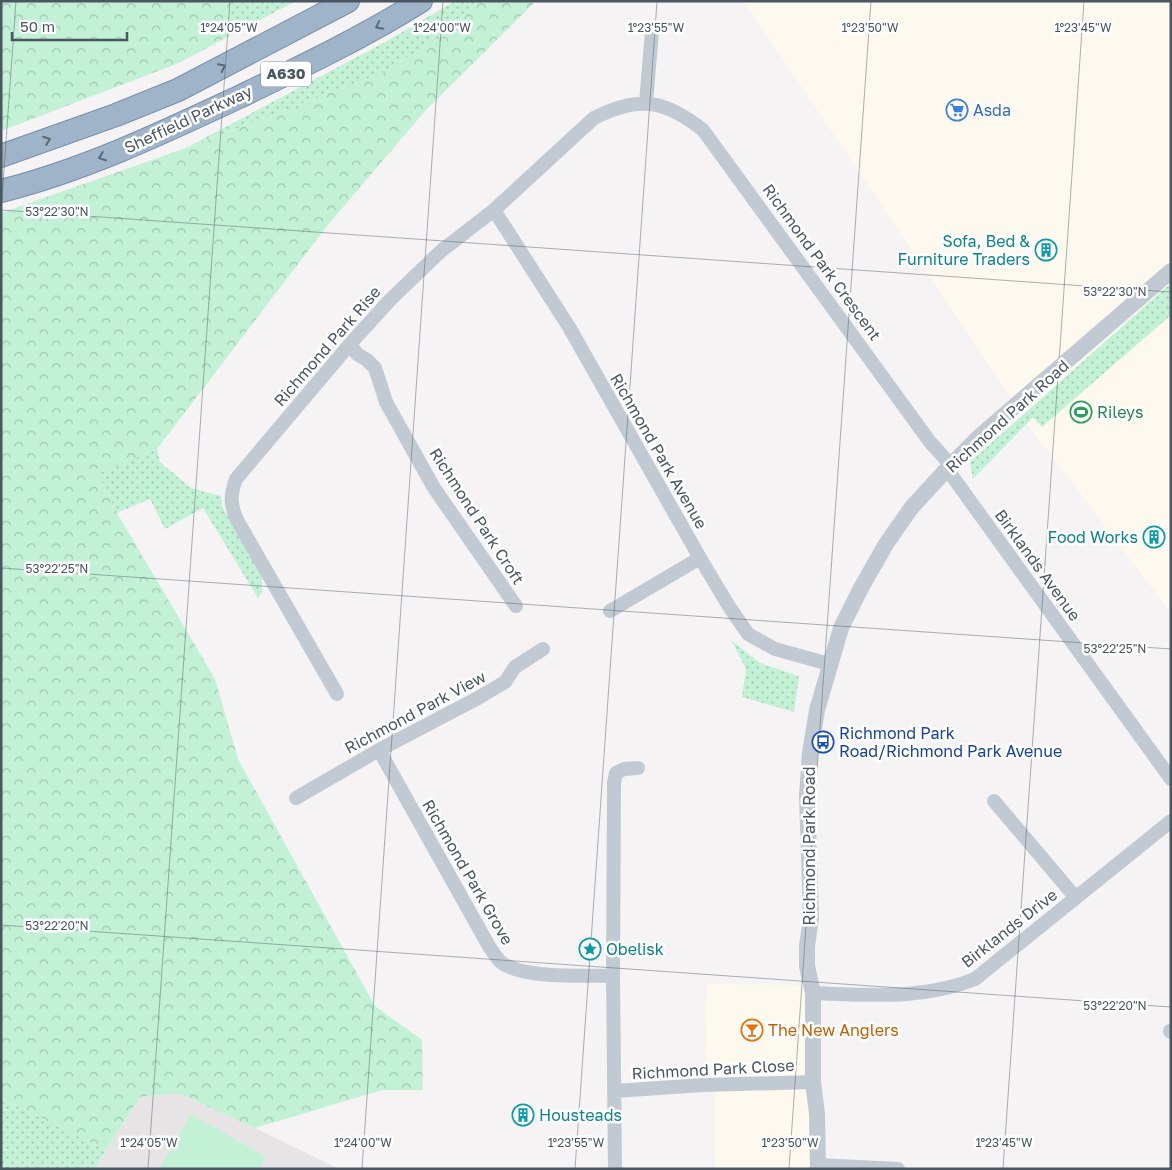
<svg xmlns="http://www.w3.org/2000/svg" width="1172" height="1170" viewBox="0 0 1172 1170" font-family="'Golos Text',sans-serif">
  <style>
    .commercial { fill: #fdf9ef }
    .education { fill: #e6e4e5 }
    .grass { fill: url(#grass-dots) }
    .forest { fill: url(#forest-crowns) }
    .pitch { fill: #c3f1d5 }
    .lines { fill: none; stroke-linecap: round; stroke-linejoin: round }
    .trunk-casing { stroke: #7690ad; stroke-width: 24 }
    .minor { stroke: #c1cad2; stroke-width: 14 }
    .tertiary { stroke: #c1cad2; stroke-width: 16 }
    .trunk { stroke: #9fb4c9; stroke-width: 22 }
    .oneway { stroke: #5b6976 }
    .ticks { fill: none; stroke: #4a5661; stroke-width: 1; stroke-opacity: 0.45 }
    .labels { text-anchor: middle; stroke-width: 5; stroke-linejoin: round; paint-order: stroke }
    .shield { fill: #fff; stroke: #808990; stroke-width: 1 }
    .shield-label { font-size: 15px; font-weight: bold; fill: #4a5661 }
    .shop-label { font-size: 16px; fill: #366cbe; stroke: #fff; text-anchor: start }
    .street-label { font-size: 16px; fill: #4a5661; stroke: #fff }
    .culture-label { font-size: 16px; fill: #0d838f; stroke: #fff; text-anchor: end }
    .leisure-label { font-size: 16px; fill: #27864d; stroke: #fff; text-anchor: start }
    .transit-label { font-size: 16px; fill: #164399; stroke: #fff; text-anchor: start }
    .food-label { font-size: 16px; fill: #c56008; stroke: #fff; text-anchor: start }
    .ticks-label { font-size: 12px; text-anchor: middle; fill: #4a5661; stroke: #fff; stroke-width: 5; stroke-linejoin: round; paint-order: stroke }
  </style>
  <defs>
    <pattern id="grass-dots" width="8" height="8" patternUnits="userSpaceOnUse" patternTransform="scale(1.25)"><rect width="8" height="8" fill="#c3f1d5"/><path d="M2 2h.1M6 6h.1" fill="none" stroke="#a0c6b0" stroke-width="1.8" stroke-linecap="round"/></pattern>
    <pattern id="forest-crowns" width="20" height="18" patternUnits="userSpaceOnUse" patternTransform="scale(1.25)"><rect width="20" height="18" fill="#c3f1d5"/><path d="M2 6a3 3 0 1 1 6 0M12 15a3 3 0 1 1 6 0" fill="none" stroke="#a0c6b0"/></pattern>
  </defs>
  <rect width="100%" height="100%" fill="#f5f3f3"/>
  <!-- commercial -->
  <path class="commercial" d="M744 1H1171V613L1035 434Z
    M707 984 810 985 818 1169H715V1085H703L706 1070Z"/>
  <!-- education -->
  <path class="education" d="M178 1093 255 1128 339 1169H94L140 1097Z"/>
  <!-- grass -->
  <path class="grass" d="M231 1H296L229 36Z
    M455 1H477L450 32 379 74 186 148 387 41Z
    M1171 283V315L1042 427 1033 417 973 479 970 462Z
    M157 449 160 462 191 488 221 496 222 506 262 577V592L258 598 203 508 165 529 150 499 117 513 98 473Z
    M732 641 760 663 799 676 794 712 742 697 746 669Z
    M1 1098 106 1150 94 1169H1Z"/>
  <!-- forest -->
  <path class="forest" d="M1 1H231L229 36 179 63 1 131Z
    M477 1H536L426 110 327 226 157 449 98 473 117 513 215 679 238 759 375 1006 422 1040 423 1090H382L255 1128 178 1093 140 1097 106 1150 1 1098V213L186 148 379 74 450 32Z"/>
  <!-- pitch -->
  <path class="pitch" d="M191 1114 266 1157 259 1169H159Z"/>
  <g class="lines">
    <!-- trunk casing -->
    <g class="trunk-casing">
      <path id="trunk" d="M1 156 116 115 178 90 348 1
        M1 191C84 170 160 134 237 98 299 68 362 38 421 1"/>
    </g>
    <!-- minor -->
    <path class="minor" d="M646 103 652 31
      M494 210 569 327 700 558 730 608 748 634 775 649 829 664
      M350 344 357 354 367 360 375 368 386 402 434 488 516 606
      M947 469 1171 779
      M610 611 700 558
      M337 694 237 520C230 503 230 496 236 479L350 344 390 300 441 251 494 210 594 118C639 95 665 100 703 130L930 442 951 465
      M379 750 490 948C494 953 497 959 502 963 525 979 584 975 613 976
      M296 798 379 750 478 698 505 682 515 667 543 649
      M994 801 1076 898
      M813 993C868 995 923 1000 975 979L1171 821
      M1170 1031 1171 1032
      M615 1091 703 1085 813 1082
      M818 1165 898 1169
      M615 1169 613 976 614 783 616 773 624 769 638 768"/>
    <!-- tertiary -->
    <path class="tertiary" d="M818 1169 817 1114 813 1082V993L807 966V946L811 918 807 796 810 753 817 710 841 628 861 588 886 544 912 507 947 469 980 436 1171 271"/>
    <!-- trunk -->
    <use href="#trunk" class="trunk"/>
  </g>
  <!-- one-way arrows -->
  <defs><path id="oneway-chevron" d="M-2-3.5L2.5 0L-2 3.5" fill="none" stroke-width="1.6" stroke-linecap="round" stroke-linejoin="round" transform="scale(1.25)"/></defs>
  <g class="oneway">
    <use href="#oneway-chevron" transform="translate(379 26) rotate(152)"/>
    <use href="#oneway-chevron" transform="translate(222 67) rotate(-27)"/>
    <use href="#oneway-chevron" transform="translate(47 140) rotate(-20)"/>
    <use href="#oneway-chevron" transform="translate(102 157) rotate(159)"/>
  </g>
  <!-- ticks -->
  <path class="ticks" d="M1 210 1171 292M1 212 16 1M1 568 1171 649M1 925 1171 1007M148 1169 230 1M362 1169 443 1M575 1169 657 1M789 1169 871 1M1003 1169 1084 1"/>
  <!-- icons -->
  <defs>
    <g id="supermarket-ring" transform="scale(1.125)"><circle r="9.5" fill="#fff" stroke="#3f7fe0" stroke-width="1.5"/><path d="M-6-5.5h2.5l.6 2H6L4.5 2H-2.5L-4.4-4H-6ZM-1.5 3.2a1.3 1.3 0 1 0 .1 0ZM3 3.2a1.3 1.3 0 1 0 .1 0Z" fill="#3f7fe0"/></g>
    <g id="building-ring" transform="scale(1.125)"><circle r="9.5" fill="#fff" stroke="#0f9aa8" stroke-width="1.5"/><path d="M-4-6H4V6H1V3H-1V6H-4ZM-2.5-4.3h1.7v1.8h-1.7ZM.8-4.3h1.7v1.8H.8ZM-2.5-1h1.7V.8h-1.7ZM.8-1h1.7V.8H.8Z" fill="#0f9aa8"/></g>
    <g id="stadium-ring" transform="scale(1.125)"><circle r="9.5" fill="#fff" stroke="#2e9e5b" stroke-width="1.5"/><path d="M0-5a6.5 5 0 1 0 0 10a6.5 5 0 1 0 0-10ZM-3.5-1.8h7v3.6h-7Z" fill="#2e9e5b"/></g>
    <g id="bus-ring" transform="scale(1.125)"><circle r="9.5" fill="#fff" stroke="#1a4fb4" stroke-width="1.5"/><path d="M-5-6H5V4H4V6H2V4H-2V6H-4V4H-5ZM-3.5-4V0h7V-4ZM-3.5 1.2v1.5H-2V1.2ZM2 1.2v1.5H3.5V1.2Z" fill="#1a4fb4"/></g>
    <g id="sight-ring" transform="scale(1.125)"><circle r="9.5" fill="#fff" stroke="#0f9aa8" stroke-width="1.5"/><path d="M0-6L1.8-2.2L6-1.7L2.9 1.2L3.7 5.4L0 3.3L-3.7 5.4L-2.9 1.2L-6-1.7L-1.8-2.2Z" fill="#0f9aa8"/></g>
    <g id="bar-ring" transform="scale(1.125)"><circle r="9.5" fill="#fff" stroke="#e8710a" stroke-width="1.5"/><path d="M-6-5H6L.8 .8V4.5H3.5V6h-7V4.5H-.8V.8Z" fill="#e8710a"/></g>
  </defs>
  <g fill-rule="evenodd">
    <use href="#supermarket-ring" x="957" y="110"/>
    <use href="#building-ring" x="1046" y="250"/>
    <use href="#stadium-ring" x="1081" y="412"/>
    <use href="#building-ring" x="1154" y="537"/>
    <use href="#bus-ring" x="823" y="742"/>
    <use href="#sight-ring" x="590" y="949"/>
    <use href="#bar-ring" x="752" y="1030"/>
    <use href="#building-ring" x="523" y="1115"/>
  </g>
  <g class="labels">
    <!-- shield labels -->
    <rect class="shield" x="261" y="61.5" width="50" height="25" rx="4"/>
    <g class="shield-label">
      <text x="286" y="79">A630</text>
    </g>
    <!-- shop labels -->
    <g class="shop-label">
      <text x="973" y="116">Asda</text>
    </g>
    <!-- street labels -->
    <g class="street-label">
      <text transform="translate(188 119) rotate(-25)" y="6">Sheffield Parkway</text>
      <text transform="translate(822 262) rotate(54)" y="6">Richmond Park Crescent</text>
      <text transform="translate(327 346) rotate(-49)" y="6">Richmond Park Rise</text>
      <text transform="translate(1007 416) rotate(-42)" y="6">Richmond Park Road</text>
      <text transform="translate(659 451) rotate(60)" y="6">Richmond Park Avenue</text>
      <text transform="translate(477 516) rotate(57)" y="6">Richmond Park Croft</text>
      <text transform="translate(1038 565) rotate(54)" y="6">Birklands Avenue</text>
      <text transform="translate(415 712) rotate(-28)" y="6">Richmond Park View</text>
      <text transform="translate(809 846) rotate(-90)" y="6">Richmond Park Road</text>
      <text transform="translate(468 872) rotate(60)" y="6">Richmond Park Grove</text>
      <text transform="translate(1009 928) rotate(-38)" y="6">Birklands Drive</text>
      <text transform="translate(713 1069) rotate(-3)" y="6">Richmond Park Close</text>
    </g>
    <!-- culture labels -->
    <g class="culture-label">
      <text x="1030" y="247">Sofa, Bed &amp;<tspan x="1030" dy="18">Furniture Traders</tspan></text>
      <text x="1138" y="543">Food Works</text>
      <text x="606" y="955" text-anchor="start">Obelisk</text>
      <text x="539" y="1121" text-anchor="start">Housteads</text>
    </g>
    <!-- leisure labels -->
    <g class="leisure-label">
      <text x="1097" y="418">Rileys</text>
    </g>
    <!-- transit labels -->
    <g class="transit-label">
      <text x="839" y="739">Richmond Park<tspan x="839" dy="18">Road/Richmond Park Avenue</tspan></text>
    </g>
    <!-- food labels -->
    <g class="food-label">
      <text x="768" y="1036">The New Anglers</text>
    </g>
  </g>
  <g class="ticks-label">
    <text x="229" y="32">1°24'05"W</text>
    <text x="442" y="32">1°24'00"W</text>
    <text x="656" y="32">1°23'55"W</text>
    <text x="870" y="32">1°23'50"W</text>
    <text x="1083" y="32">1°23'45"W</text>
    <text x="57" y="216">53°22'30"N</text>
    <text x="1115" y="296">53°22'30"N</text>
    <text x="57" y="573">53°22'25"N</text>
    <text x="1115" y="653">53°22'25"N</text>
    <text x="57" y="930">53°22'20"N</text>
    <text x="1115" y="1010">53°22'20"N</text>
    <text x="149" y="1147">1°24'05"W</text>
    <text x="363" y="1147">1°24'00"W</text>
    <text x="576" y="1147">1°23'55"W</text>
    <text x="790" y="1147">1°23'50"W</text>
    <text x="1004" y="1147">1°23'45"W</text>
  </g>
  <!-- border -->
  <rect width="1172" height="1170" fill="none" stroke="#4a5661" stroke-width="5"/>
  <!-- scale -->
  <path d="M12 32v8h115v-8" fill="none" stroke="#4a5661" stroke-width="2.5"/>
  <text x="20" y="32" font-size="15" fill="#4a5661" stroke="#ffffff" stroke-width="4" paint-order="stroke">50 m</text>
</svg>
